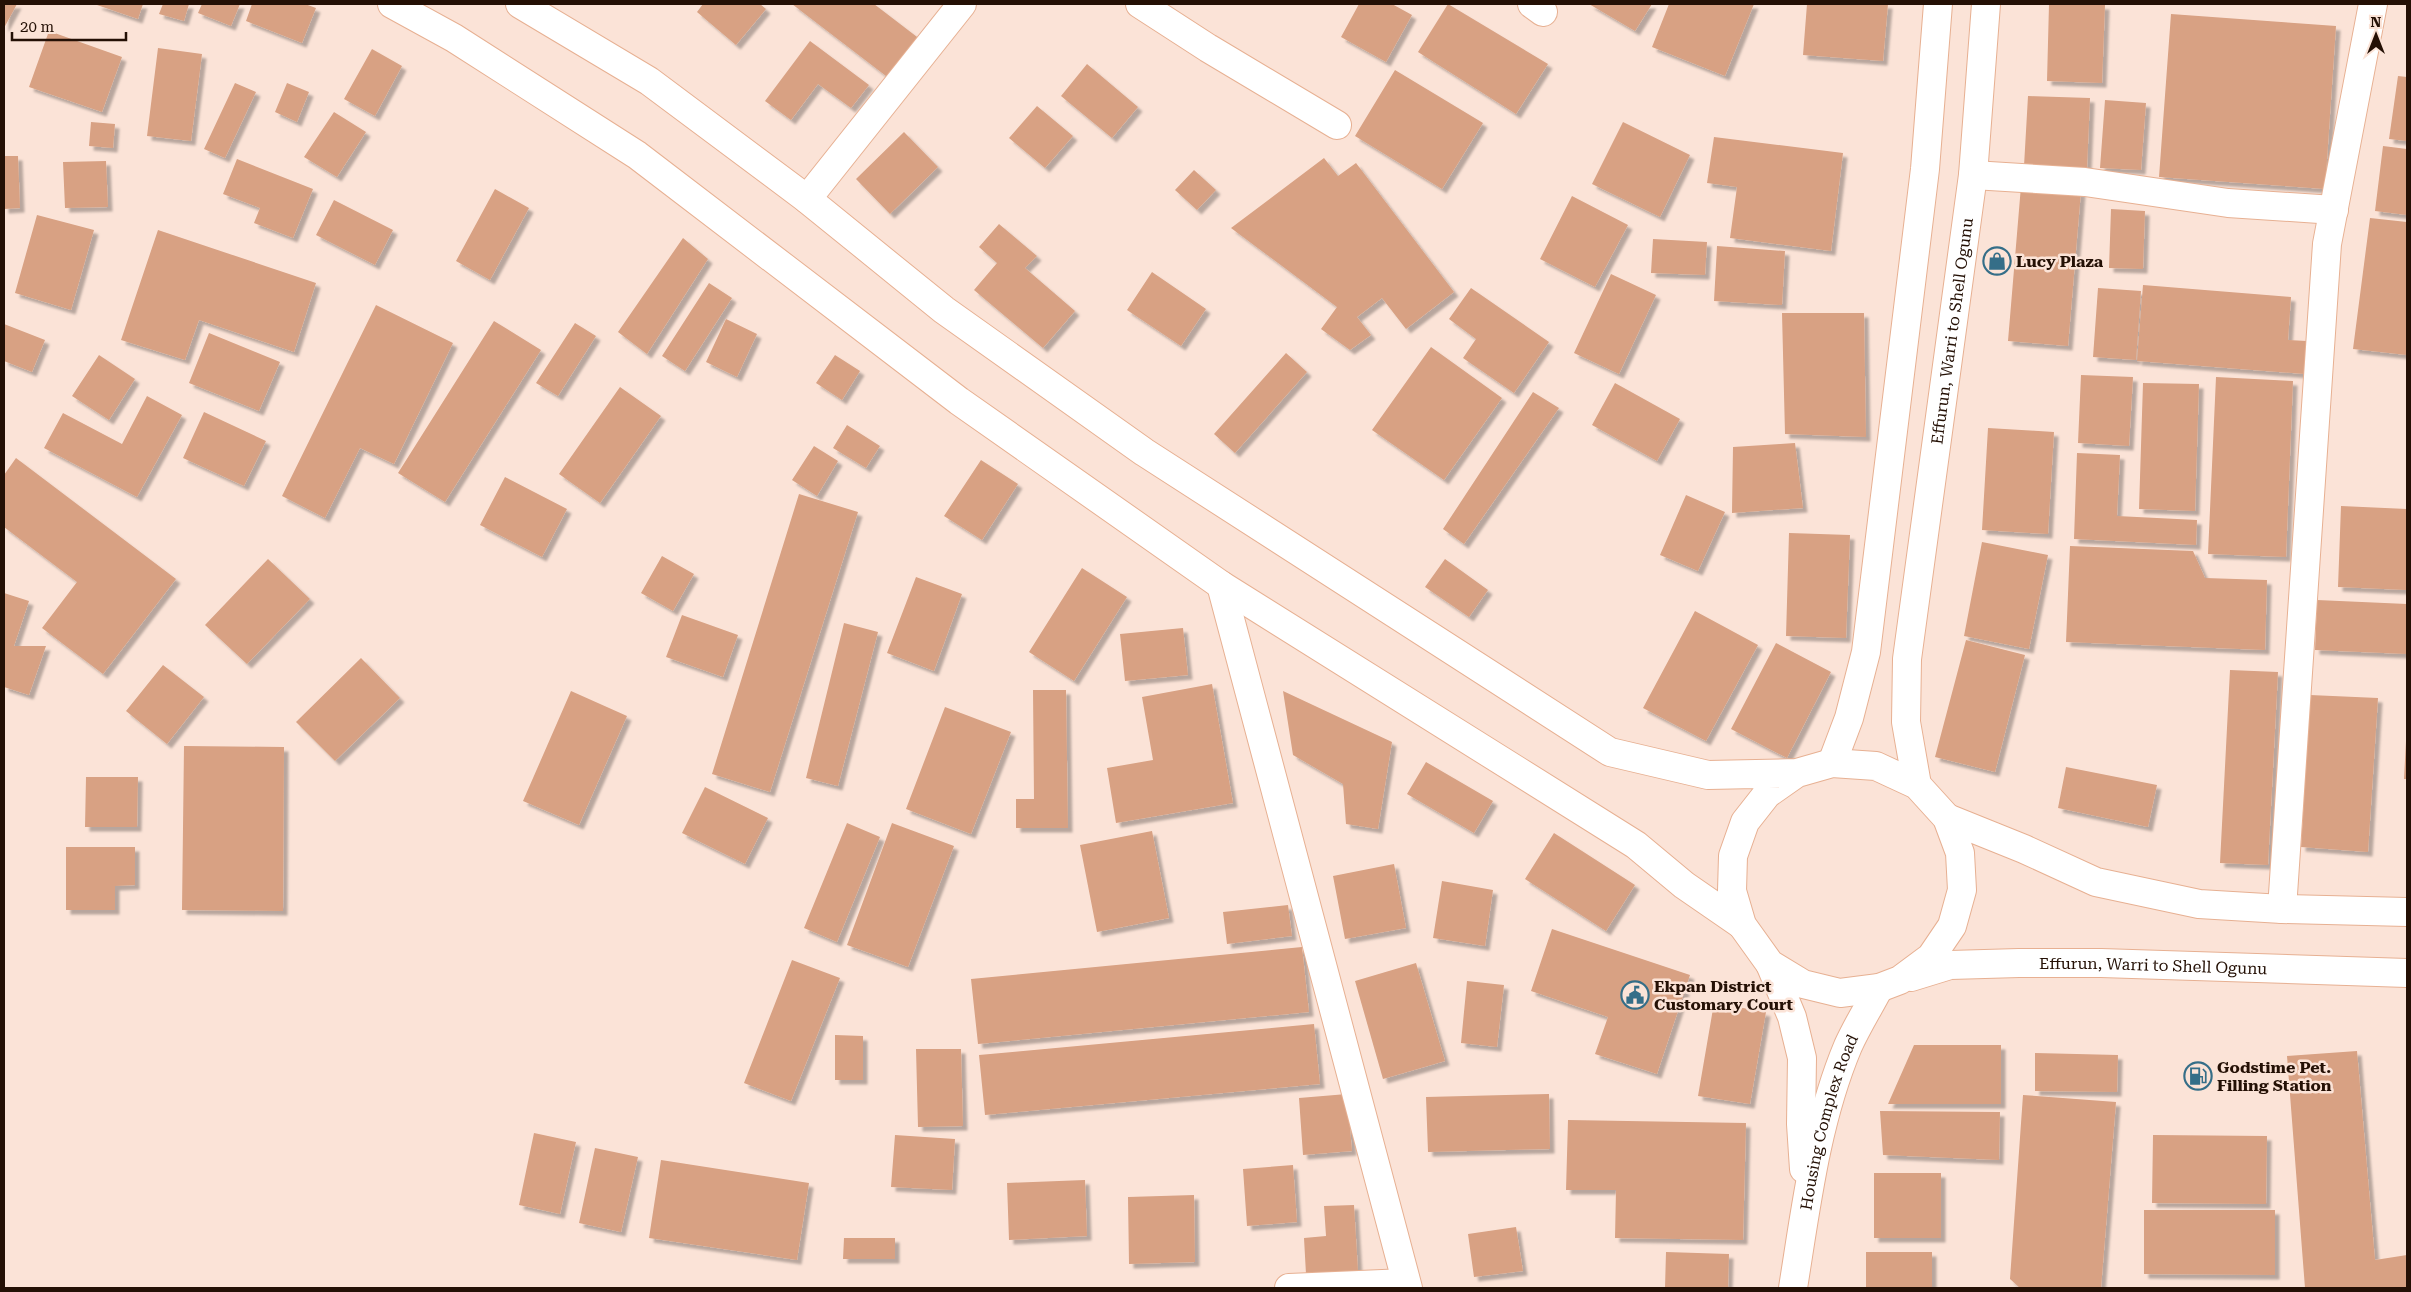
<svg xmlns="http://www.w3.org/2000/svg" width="2411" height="1292" viewBox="0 0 2411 1292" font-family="'Roboto Serif',serif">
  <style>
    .building { fill: #d8a183; filter: url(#shadow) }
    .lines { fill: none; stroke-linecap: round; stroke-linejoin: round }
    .minor-casing { stroke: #e7b092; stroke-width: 30 }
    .major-casing { stroke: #e7b092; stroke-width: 30 }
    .minor { stroke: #fff; stroke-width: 28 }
    .major { stroke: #fff; stroke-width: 28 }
    .labels { text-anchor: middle; stroke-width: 5; stroke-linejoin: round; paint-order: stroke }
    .poi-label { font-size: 16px; font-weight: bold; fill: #241005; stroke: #fbe3d7; text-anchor: start }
    .street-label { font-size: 16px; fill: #241005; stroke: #fbe3d7 }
  </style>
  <defs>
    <filter id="shadow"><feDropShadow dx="4.5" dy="4.5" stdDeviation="1" flood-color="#0004"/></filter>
  </defs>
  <rect width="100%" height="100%" fill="#fbe3d7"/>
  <!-- building -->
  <path class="building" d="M4 4H17L4 28Z
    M98 4H143L138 19 97 5Z
    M163 4H189L184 21 159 14Z
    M202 4H240L231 26 198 13Z
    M252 4H305L316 8 302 43 246 21Z
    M703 4H760L766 9 736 45 697 12Z
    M792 4H874L921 40 890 79Z
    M1359 4H1392L1412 15 1386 62 1341 37Z
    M1448 4 1548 64 1516 114 1418 52Z
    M1589 4H1652L1635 31Z
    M1669 4H1754L1725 76 1652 47Z
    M1807 4H1888L1883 61 1803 55Z
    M2049 4 2105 5 2102 83 2047 81Z
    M2171 14 2336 26 2325 189 2159 177Z
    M49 31 122 57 102 112 29 87Z
    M810 41 869 85 851 108 818 84 791 120 765 101Z
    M158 48 202 54 191 141 147 136Z
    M372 49 402 66 375 116 344 99Z
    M1087 64 1138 107 1112 138 1061 96Z
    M1395 70 1483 123 1442 189 1355 136Z
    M2398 76 2407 77V141L2389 139Z
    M235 83 256 92 225 158 204 149Z
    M287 83 309 92 297 122 275 112Z
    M2028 96 2090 98 2087 168 2024 166Z
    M2105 100 2146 103 2141 170 2100 168Z
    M1037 106 1073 136 1045 168 1009 138Z
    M334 112 366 132 337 177 304 157Z
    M91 122 115 124 113 148 89 146Z
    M1623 122 1690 155 1660 217 1592 184Z
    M904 132 938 167 890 214 856 179Z
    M1714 137 1843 153 1831 251 1730 238 1737 187 1707 183Z
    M2383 146 2407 149V215L2375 211Z
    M4 156H18L20 208 4 209Z
    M1324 158 1338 176 1356 163 1454 292 1406 329 1382 298 1357 317 1371 335 1350 350 1321 329 1337 307 1231 228Z
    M237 159 313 189 293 238 254 223 260 208 223 194Z
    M106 161 108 207 65 208 63 162Z
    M1194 170 1216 190 1197 210 1175 190Z
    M2021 186 2081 191 2068 346 2008 341Z
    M495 189 529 208 490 280 456 261Z
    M1572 196 1628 225 1595 287 1540 259Z
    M334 200 393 230 375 265 316 235Z
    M2111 209 2145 211 2143 269 2109 268Z
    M37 215 94 230 71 310 15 293Z
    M2370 218 2407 222V355L2353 349Z
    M999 224 1037 256 1025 268 1075 311 1043 348 974 290 997 263 979 247Z
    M158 230 316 283 294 352 199 320 185 360 121 340Z
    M683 238 708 259 647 354 618 332Z
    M1653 239 1707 242 1705 275 1651 273Z
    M1717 246 1785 251 1782 305 1714 301Z
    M1152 272 1206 309 1181 346 1127 310Z
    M1611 274 1656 295 1619 374 1574 353Z
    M709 283 732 298 685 371 662 356Z
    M2143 285 2291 297 2288 340 2307 341 2305 374 2137 361Z
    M1471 288 1549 342 1514 393 1463 358 1476 339 1449 319Z
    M2098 288 2141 291 2136 360 2093 357Z
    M376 305 453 343 394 464 360 448 325 518 282 496Z
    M1782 313H1864L1866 437 1785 434Z
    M726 319 757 334 737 377 706 362Z
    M494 321 541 350 445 502 398 473Z
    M575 323 596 336 558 396 536 383Z
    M4 324 45 340 32 372 4 361Z
    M209 333 280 362 259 411 189 383Z
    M1431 347 1502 398 1444 480 1372 430Z
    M1286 353 1307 372 1235 453 1214 434Z
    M99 355 135 379 109 420 72 396Z
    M835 355 860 371 842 400 816 383Z
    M2081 375 2133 377 2129 446 2078 443Z
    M2216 377 2293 381 2286 557 2208 554Z
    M1615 383 1680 419 1657 461 1592 425Z
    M2143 383 2199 384 2195 511 2139 509Z
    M620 387 661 416 600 503 559 474Z
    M1533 392 1559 408 1464 544 1443 529Z
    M147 396 182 415 137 497 44 448 63 413 122 444Z
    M204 412 266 441 244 486 183 458Z
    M847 425 880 446 866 468 833 448Z
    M1988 428 2054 432 2048 534 1982 530Z
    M1795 443 1803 508 1732 513 1733 447Z
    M814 446 838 461 817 496 792 480Z
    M2077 453 2120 455 2117 516 2197 520 2196 545 2074 539Z
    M16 458 176 579 103 674 42 628 77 582 4 527V475Z
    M981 460 1018 484 982 540 944 516Z
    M505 477 567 509 542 557 480 525Z
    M799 494 858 512 770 792 712 774Z
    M1686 495 1725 512 1698 571 1660 555Z
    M2341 506 2407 509V590L2338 587Z
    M1789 533 1850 535 1846 638 1786 636Z
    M1982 542 2048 555 2029 649 1964 636Z
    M2070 546 2193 551 2205 578 2267 580 2265 650 2066 642Z
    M662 556 694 574 673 611 641 593Z
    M268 559 310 599 247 664 205 625Z
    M1445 559 1488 590 1469 617 1425 587Z
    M1082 568 1127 597 1074 681 1029 652Z
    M916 577 962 594 934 671 887 653Z
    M4 593 29 601 14 646H46L29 695 4 687Z
    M2317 600 2407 604V654L2315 650Z
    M1695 611 1758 645 1706 741 1643 708Z
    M682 615 738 635 723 677 666 657Z
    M844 623 878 632 838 786 806 778Z
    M1183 628 1188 675 1125 681 1120 634Z
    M1966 640 2025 655 1995 772 1935 757Z
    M1776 643 1831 672 1787 758 1731 729Z
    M361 658 400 698 335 761 296 722Z
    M163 665 204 697 167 744 126 711Z
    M2230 670 2278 672 2268 865 2220 863Z
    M1212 684 1233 803 1116 823 1107 768 1153 760 1142 697Z
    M1033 690H1066L1068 828H1016V799H1034Z
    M571 691 627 716 579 825 523 801Z
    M1283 691 1392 742 1378 829 1346 824 1343 784 1293 755Z
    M2310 695 2378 698 2368 852 2301 847Z
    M945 707 1011 732 971 834 906 809Z
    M2406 741H2407V779H2404Z
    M184 746 284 747 283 911 182 910Z
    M1426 762 1493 801 1474 833 1407 794Z
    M2066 767 2157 785 2148 827 2058 808Z
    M86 777H138L137 827H85Z
    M705 787 768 818 745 864 682 833Z
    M847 823 880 837 837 942 804 928Z
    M892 823 954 846 908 967 847 945Z
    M1152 831 1169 918 1097 932 1080 845Z
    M1554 833 1635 885 1606 931 1525 879Z
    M66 847H135V885L115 886V910H66Z
    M1394 864 1406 928 1345 939 1333 876Z
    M1442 881 1493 890 1485 946 1433 938Z
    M1288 905 1292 936 1227 944 1223 912Z
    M1552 929 1690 975 1657 1074 1595 1054 1608 1017 1531 991Z
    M1302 947 1309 1012 978 1044 971 979Z
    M792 960 840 978 791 1101 744 1083Z
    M1416 963 1445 1061 1383 1079 1355 981Z
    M1467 981 1504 985 1497 1047 1461 1043Z
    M1714 1003 1766 1012 1750 1104 1698 1096Z
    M1314 1024 1320 1084 985 1115 979 1055Z
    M835 1035 863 1036V1080H835Z
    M1914 1045H2001V1104H1888Z
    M916 1049H961L963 1126 918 1127Z
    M2357 1051 2375 1260 2407 1255V1288H2305L2287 1056Z
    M2035 1053 2118 1055 2117 1092 2035 1091Z
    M1347 1094 1352 1151 1303 1155 1299 1098Z
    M1549 1094 1550 1149 1428 1152 1426 1097Z
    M2023 1095 2116 1102 2101 1288H2020L2010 1279Z
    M1880 1111 2000 1112 1999 1160 1883 1155Z
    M1568 1120 1746 1123 1743 1240 1615 1238 1616 1190H1566Z
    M534 1133 576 1142 560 1214 519 1205Z
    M895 1135 955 1139 952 1190 891 1187Z
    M2153 1135 2267 1136 2266 1204 2152 1203Z
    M595 1148 638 1157 621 1232 579 1223Z
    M661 1160 809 1183 797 1260 649 1238Z
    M1293 1165 1297 1222 1247 1226 1243 1169Z
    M1874 1173H1941V1238H1874Z
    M1085 1180 1087 1236 1009 1240 1007 1183Z
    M1194 1195 1195 1262 1129 1264 1128 1197Z
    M1354 1205 1358 1271 1306 1274 1304 1238 1326 1236 1324 1206Z
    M2144 1210H2275V1275L2144 1274Z
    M1516 1227 1523 1271 1474 1277 1468 1234Z
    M844 1238H895V1259H843Z
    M1666 1252 1729 1254 1728 1288H1665Z
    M1866 1252H1932V1288H1866Z"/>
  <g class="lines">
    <!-- minor casing -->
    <g class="minor-casing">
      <g id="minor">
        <path d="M1140 4 1208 48 1337 125"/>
        <path d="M1532 4 1543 12"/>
        <path d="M1973 175 2085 182 2228 203 2334 210"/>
        <path d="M807 199 962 4"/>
        <path d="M1221 585 1408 1288"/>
        <path d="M1832 763 1849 718 1866 652 1925 169 1938 4"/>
        <path id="s1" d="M1917 785 1906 722 1907 659 1973 175 1986 4"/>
        <path d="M2282 909 2327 244 2373 4"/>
        <path d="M1770 964 1792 1017 1802 1058 1801 1124 1804 1169"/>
        <path d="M1289 1288 1406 1283"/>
        <path id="s2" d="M1793 1288C1806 1207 1816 1122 1848 1046 1857 1026 1869 1007 1879 988"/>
      </g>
    </g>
    <!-- major casing -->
    <g class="major-casing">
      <g id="major">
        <path d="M392 4 454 38 637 155 959 401 1221 585 1636 845 1684 885 1742 925"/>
        <path d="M520 4 649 81 807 199 944 310 1144 452 1610 752 1708 775 1797 773 1832 763 1876 766 1917 785 1947 818 1960 853 1962 890 1952 926 1931 957 1900 980 1879 988 1840 993 1803 984 1770 964 1742 925 1732 891 1733 856 1745 822 1767 794 1797 773"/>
        <path d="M1947 818 2024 849 2096 882 2199 904 2282 909 2407 912"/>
        <path id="s3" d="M1911 977 1950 965 2019 963H2101L2407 973"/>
      </g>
    </g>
    <!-- minor -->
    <use href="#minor" class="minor"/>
    <!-- major -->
    <use href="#major" class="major"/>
  </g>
  <!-- icons -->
  <defs>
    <g id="shop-ring" transform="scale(1.4375)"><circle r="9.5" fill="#fbe3d7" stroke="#356e88" stroke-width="1.5"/><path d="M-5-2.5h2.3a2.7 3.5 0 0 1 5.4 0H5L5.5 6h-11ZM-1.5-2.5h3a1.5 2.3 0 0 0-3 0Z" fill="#356e88"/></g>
    <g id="civic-ring" transform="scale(1.4375)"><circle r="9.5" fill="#fbe3d7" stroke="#356e88" stroke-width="1.5"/><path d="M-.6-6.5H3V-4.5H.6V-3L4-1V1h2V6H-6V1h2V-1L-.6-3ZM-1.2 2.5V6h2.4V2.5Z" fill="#356e88"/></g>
    <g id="fuel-ring" transform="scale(1.4375)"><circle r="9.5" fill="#fbe3d7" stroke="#356e88" stroke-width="1.5"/><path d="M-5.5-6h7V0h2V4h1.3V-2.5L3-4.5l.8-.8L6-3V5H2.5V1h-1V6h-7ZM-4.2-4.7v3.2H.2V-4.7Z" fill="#356e88"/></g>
  </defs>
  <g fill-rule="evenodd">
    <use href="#shop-ring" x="1997" y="261"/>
    <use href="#civic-ring" x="1635" y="995"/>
    <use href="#fuel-ring" x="2198" y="1076"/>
  </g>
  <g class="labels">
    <!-- poi labels -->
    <g class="poi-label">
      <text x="2016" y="267">Lucy Plaza</text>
      <text x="1654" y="992">Ekpan District<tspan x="1654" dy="18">Customary Court</tspan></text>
      <text x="2217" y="1073">Godstime Pet.<tspan x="2217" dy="18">Filling Station</tspan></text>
    </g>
    <!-- street labels -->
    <g class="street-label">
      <text dy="6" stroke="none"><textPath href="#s1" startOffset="458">Effurun, Warri to Shell Ogunu</textPath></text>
      <text dy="6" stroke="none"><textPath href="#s3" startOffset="244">Effurun, Warri to Shell Ogunu</textPath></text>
      <text dy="6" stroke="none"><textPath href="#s2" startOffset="170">Housing Complex Road</textPath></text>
    </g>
  </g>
  <!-- border -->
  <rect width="2411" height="1292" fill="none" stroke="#241005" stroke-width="10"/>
  <!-- north arrow -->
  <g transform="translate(2376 35)" stroke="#fbe3d7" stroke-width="4" paint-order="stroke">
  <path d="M0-4L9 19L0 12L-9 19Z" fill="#241005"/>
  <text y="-8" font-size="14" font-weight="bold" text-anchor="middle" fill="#241005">N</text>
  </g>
  <!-- scale -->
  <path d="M12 32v8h114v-8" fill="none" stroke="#241005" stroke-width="2.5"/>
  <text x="20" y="32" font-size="15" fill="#241005" stroke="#fbe3d7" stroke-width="4" paint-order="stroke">20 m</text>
</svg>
